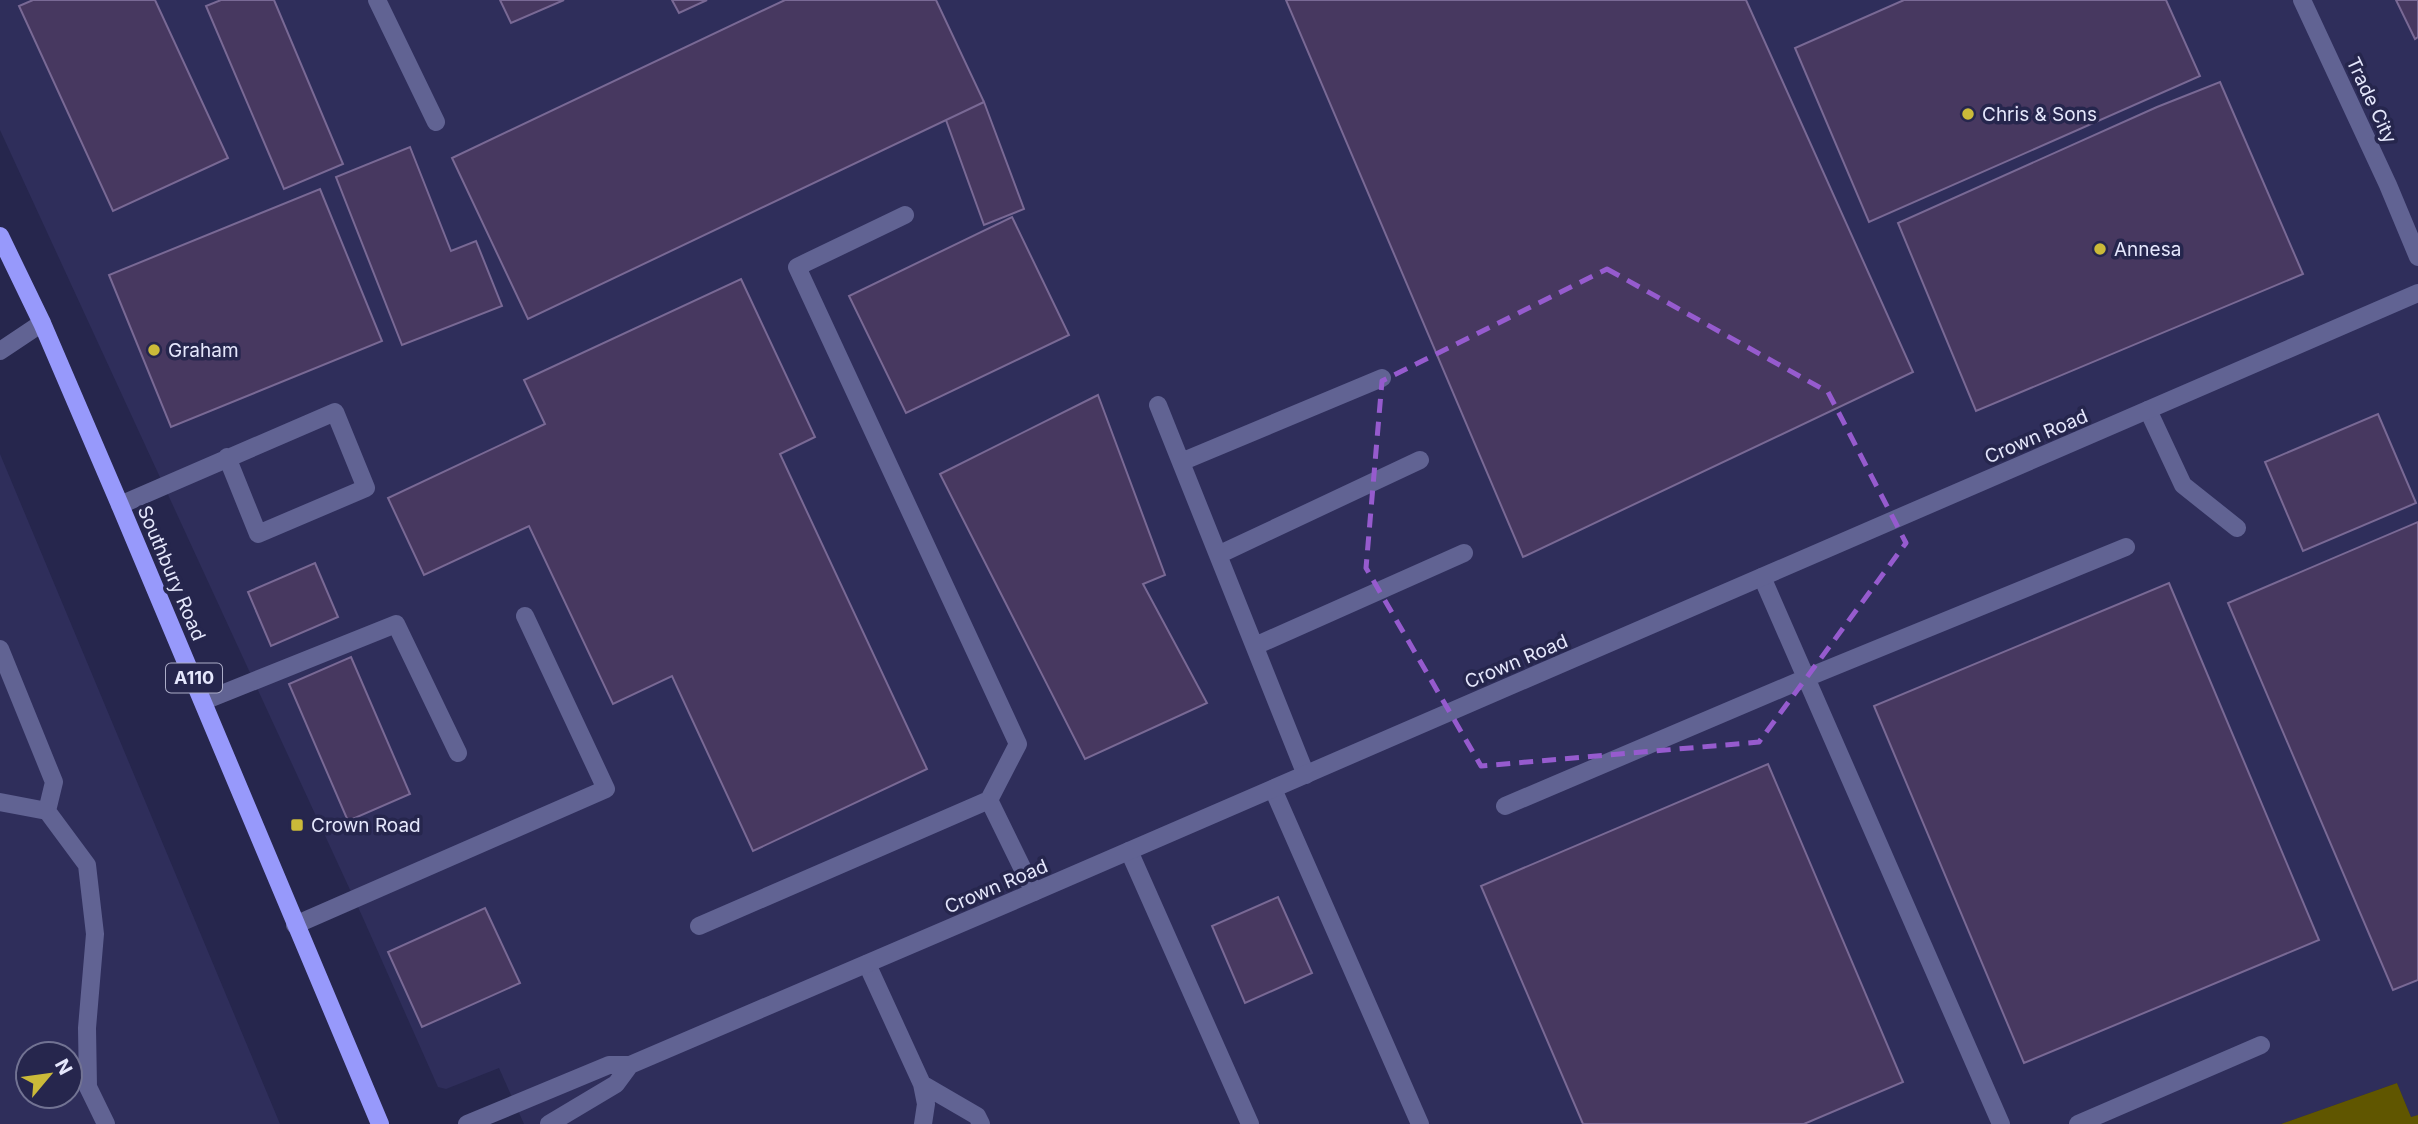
<svg xmlns="http://www.w3.org/2000/svg" width="2418" height="1124" viewBox="0 0 2418 1124" font-family="Inter,sans-serif">
  <style>
    .built { fill: #2f2e5b; fill-rule: evenodd }
    .green { fill: #605600 }
    .building { fill: #473860; stroke: #796995; stroke-width: 2 }
    .lines { fill: none; stroke-linecap: round; stroke-linejoin: round }
    .service { stroke: #616393; stroke-width: 18 }
    .minor { stroke: #616393; stroke-width: 18 }
    .primary { stroke: #9799fb; stroke-width: 18 }
    .marked { fill: none; stroke: #965bce; stroke-width: 5; stroke-dasharray: 14 9; stroke-linejoin: round }
    .poi-dot { fill: #cbba39; stroke: #26264d; stroke-width: 2.5 }
    .labels { text-anchor: middle; stroke-width: 7; stroke-linejoin: round; paint-order: stroke }
    .shield { fill: #26264d; stroke: #acadc8; stroke-width: 2 }
    .shield-label { font-size: 18px; font-weight: bold; fill: #e5e7fc }
    .street-label { font-size: 19px; fill: #e5e7fc; stroke: #26264d }
    .poi-label { font-size: 19px; fill: #e5e7fc; stroke: #26264d; text-anchor: start }
  </style>
  <rect width="100%" height="100%" fill="#26264d"/>
  <!-- built -->
  <path class="built" d="M0 0H2418V1115L2411 1117 2397 1083 2281 1124H524L499 1068 446 1089 438 1087 363 918 0 130Z
    M0 454 280 1124H0ZM28 1054H70V1096H28Z"/>
  <!-- green -->
  <path class="green" d="M2397 1083 2411 1117 2418 1115V1124H2281Z"/>
  <!-- building -->
  <path class="building" d="M33 0H155L228 158 113 211 19 6Z
    M221 0H274L343 164 284 189 206 6Z
    M500 0H564L511 23Z
    M672 0H707L679 13Z
    M785 0H936L984 102 528 319 452 158Z
    M1286 0H1746L1913 372 1523 557Z
    M1904 0H2166L2200 76 1869 222 1795 48Z
    M2396 0H2418V37L2415 39Z
    M2220 82 2303 274 1976 411 1898 223 2157 107Z
    M984 102 1024 209 984 225 946 120Z
    M410 147 451 251 476 241 502 306 402 345 336 177Z
    M320 189 382 341 171 427 109 275Z
    M1012 217 1069 335 906 413 849 296Z
    M741 279 815 437 780 454 927 769 753 851 672 676 613 704 529 526 424 575 388 498 545 424 524 380Z
    M1098 395 1165 575 1143 584 1207 703 1085 759 940 474Z
    M2378 414 2416 503 2303 551 2265 462Z
    M2418 522V980L2393 990 2228 603Z
    M315 563 338 617 271 646 248 592Z
    M2169 583 2319 940 2024 1063 1874 706Z
    M351 657 410 794 348 821 289 684Z
    M1768 764 1903 1082 1804 1124H1583L1481 886Z
    M1278 897 1312 973 1245 1003 1212 926Z
    M485 908 520 983 422 1027 388 952Z"/>
  <g class="lines">
    <!-- service -->
    <path class="service" d="M377 0 436 122
      M2302 0 2388 185 2418 257
      M905 215 797 267 1018 744 989 800 1034 892
      M0 351 42 323
      M1158 405 1306 775
      M2148 410 2183 485 2237 528
      M1181 462 1382 378
      M120 505 335 412 366 488 258 534 227 457
      M1218 555 1420 460
      M1762 577 2001 1124
      M1255 646 1464 553
      M0 649 54 782 47 811
      M204 701 396 624 458 753
      M1273 789 1420 1124
      M0 802 47 811 87 865 95 934 87 1028 88 1087 106 1124
      M1505 806 1806 678 2126 547
      M1129 851 1250 1124
      M295 925 606 789 525 616
      M699 926 989 800
      M867 964 922 1084 926 1104 923 1124
      M922 1084 977 1116 981 1124
      M2078 1124 2261 1045"/>
    <!-- minor -->
    <path class="minor" d="M467 1124 609 1065H630L1034 892 2418 293
      M549 1124 616 1084 630 1065"/>
    <!-- primary -->
    <path class="primary" d="M0 236 42 323 120 505 380 1124"/>
  </g>
  <!-- marked area -->
  <path class="marked" d="M1607 269 1828 392 1906 543 1759 742 1481 766 1366 568 1382 381Z"/>
  <!-- markers -->
  <g class="poi-dot">
    <circle cx="1968" cy="114" r="7"/>
    <circle cx="2100" cy="249" r="7"/>
    <circle cx="154" cy="350" r="7"/>
    <rect x="290" y="818" width="14" height="14" rx="3.5"/>
  </g>
  <g class="labels">
    <!-- shield labels -->
    <rect class="shield" x="166" y="663.5" width="56" height="29" rx="5"/>
    <g class="shield-label">
      <text x="194" y="684">A110</text>
    </g>
    <!-- street labels -->
    <g class="street-label">
      <text transform="translate(2372 100) rotate(65)" y="7">Trade City</text>
      <text transform="translate(2036 436) rotate(-23)" y="7">Crown Road</text>
      <text transform="translate(172 573) rotate(67)" y="7">Southbury Road</text>
      <text transform="translate(1516 661) rotate(-23)" y="7">Crown Road</text>
      <text transform="translate(996 886) rotate(-23)" y="7">Crown Road</text>
    </g>
    <!-- poi labels -->
    <g class="poi-label">
      <text x="1982" y="121">Chris &amp; Sons</text>
      <text x="2114" y="256">Annesa</text>
      <text x="168" y="357">Graham</text>
      <text x="311" y="832">Crown Road</text>
    </g>
  </g>
  <!-- north arrow -->
  <g transform="translate(49 1075) rotate(61)"><circle r="33" fill="#26264d" stroke="#727393" stroke-width="2"/>
  <path d="M0-5L12 26L0 18L-12 26Z" fill="#cbba39"/>
  <text y="-10" font-size="19" font-weight="bold" text-anchor="middle" fill="#e5e7fc">N</text>
  </g>
</svg>
